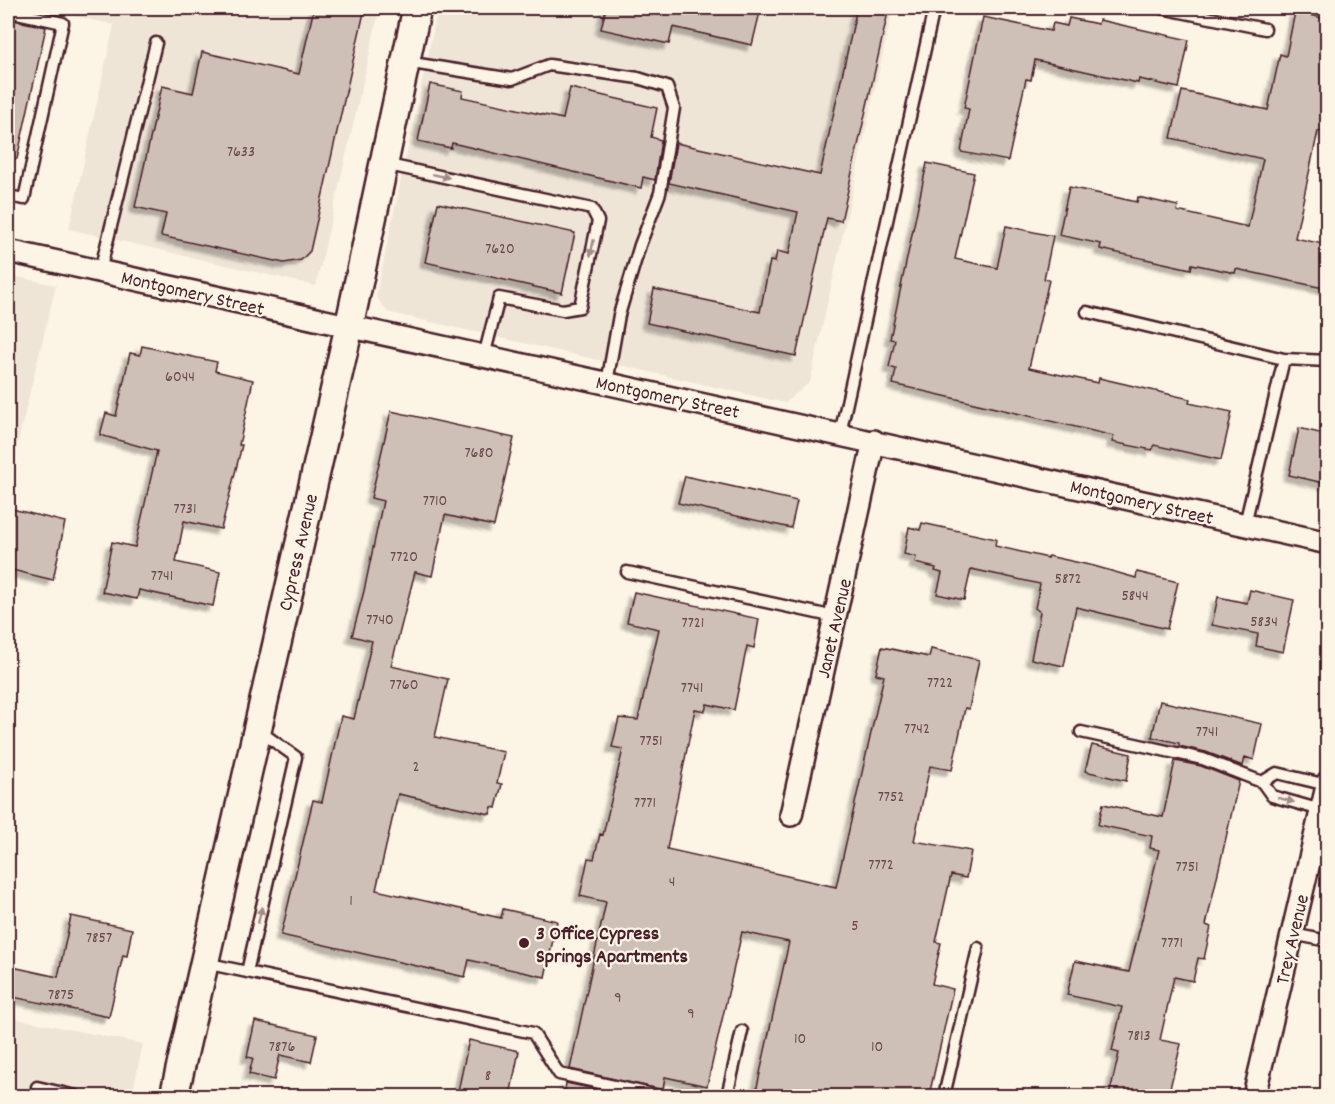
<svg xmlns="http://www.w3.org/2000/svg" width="1335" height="1104" viewBox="0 0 1335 1104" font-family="Dekko,sans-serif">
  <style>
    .built { fill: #eee5d7 }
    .building { fill: #cfc0b7; stroke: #4a1f2b; stroke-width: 1.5; filter: url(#shadow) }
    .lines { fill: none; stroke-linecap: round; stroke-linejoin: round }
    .service-casing { stroke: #4a1f2b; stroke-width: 15 }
    .minor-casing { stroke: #4a1f2b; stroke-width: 26 }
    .tertiary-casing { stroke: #4a1f2b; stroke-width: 32 }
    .service { stroke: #fcf5e5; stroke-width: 10 }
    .minor { stroke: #fcf5e5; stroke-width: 21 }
    .tertiary { stroke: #fcf5e5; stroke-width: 27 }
    .oneway { fill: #a38a88 }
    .poi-dot { fill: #4a1f2b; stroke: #fcf5e5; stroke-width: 2 }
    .labels { text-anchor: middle; stroke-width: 4.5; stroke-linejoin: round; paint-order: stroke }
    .number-label { font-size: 16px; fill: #6b474e }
    .street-label { font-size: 20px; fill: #4a1f2b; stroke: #fcf5e5 }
    .poi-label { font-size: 20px; font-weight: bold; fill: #4a1f2b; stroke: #fcf5e5; text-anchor: start }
  </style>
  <defs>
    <filter id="shadow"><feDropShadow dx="-5.5" dy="5.5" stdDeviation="1.5" flood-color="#0004"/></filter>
  </defs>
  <rect width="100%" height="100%" fill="#fcf5e5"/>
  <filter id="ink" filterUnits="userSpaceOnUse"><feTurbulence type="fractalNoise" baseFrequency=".0167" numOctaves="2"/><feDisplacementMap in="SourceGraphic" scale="12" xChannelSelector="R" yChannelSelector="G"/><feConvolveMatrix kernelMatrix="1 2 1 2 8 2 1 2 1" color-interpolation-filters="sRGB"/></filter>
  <g filter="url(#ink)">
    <!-- built -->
    <path class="built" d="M39 8H380L316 286 69 229 114 25Z
      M438 8H893L810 382 785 403 387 312 376 296Z
      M8 275 56 285 8 483Z
      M8 1017 143 1044 132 1096H8Z"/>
    <!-- building -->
    <path class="building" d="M314 8H365L310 251 301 260 284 263 161 236 166 214 135 207 162 86 193 93 202 52 299 74Z
      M606 8H761L752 45 673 27 669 44 601 29Z
      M857 8H889L841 221 827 218 796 356 647 323 654 289 760 312 770 261 775 262 777 251 789 254 798 212 669 183 676 143 820 175Z
      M1295 12 1328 19V118L1324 132 1318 131 1295 238 1328 245V289L1236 269 1235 273 1192 264 1191 269 1100 249 1101 244 1059 235 1069 187 1137 202 1138 197 1178 206 1177 211 1248 227 1263 159 1171 138 1182 91 1268 110 1280 54 1286 56Z
      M983 17 1051 31 1053 23 1067 26 1069 18 1098 24 1099 20 1189 40 1179 88 1139 79 1138 83 1035 60 1031 80 1026 79 1008 161 961 152 969 109 964 108Z
      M8 19 46 27 17 159 8 158Z
      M430 84 463 91 462 97 563 119 570 88 657 108 651 137 661 140 655 180 643 177 641 188 452 143 451 148 418 141Z
      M927 163 974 173 955 259 997 268 1006 226 1053 236 1044 279 1049 280 1029 368 1098 383 1099 378 1190 399 1189 403 1232 412 1221 460 1154 445 1152 450 1112 442 1114 436 893 384 896 369 889 367 895 340 890 339Z
      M438 203 575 233 562 293 425 262Z
      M142 346 217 362 215 371 253 380 239 445H242L221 529 184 521 176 562 220 572 213 606 139 590 137 599 102 592 112 542 135 547 157 451 100 435 106 413 116 416 130 353 140 355Z
      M391 411 514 438 494 526 445 515 432 576 415 572 391 666 448 679 435 737 504 752 497 783 502 784 496 808 492 807 490 814 398 794 376 890 501 918 503 909 557 921 545 977 469 960 465 977 281 935 313 800 322 802 341 716 354 719 372 641 352 636 364 591 383 501 371 498Z
      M1299 428 1328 435V484L1289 475Z
      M685 476 797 501 791 528 678 503Z
      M8 508 65 522 53 580 8 569Z
      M922 523 996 539 995 546 1048 558V556L1094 566 1136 578 1137 572 1178 582 1167 629 1076 607 1064 666 1031 659 1040 612 1035 608 1040 584 971 569 964 600 937 594 942 573 935 571 936 568 915 563 916 557 904 554 909 527 920 530Z
      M1250 590 1294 600 1283 652 1256 646 1258 634 1212 625 1218 597 1247 603Z
      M634 592 759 619 754 648 747 646 734 710 707 704 705 711 695 709 667 849 836 887 884 676 876 674 882 647 929 657 931 649 979 660 969 709 965 708 952 770 930 766 914 841 971 851 966 878 951 875 936 942 941 943 932 984 953 989 929 1096H755L789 942 742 932 707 1086 665 1077 663 1090 570 1069 606 902 580 896 588 858 594 859 600 834 603 835 623 749 612 747 619 718 638 720 659 629 627 622Z
      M1160 701 1262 724 1254 760 1245 757 1243 766 1206 752 1179 746V743L1152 737Z
      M1092 745 1131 754 1126 781 1085 771Z
      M1175 761 1201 766 1239 781 1206 925 1211 927 1204 959 1198 958 1193 981 1174 977 1160 1040 1181 1044 1168 1096H1109L1119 1053 1112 1051 1122 1007 1067 995 1075 961 1129 972 1159 850 1150 848 1152 836 1098 825 1103 804 1163 817Z
      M71 916 132 929 127 956 123 955 109 1017 8 996V966L58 977Z
      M255 1021 317 1035 311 1062 280 1055 274 1080 249 1074 253 1058 247 1057Z
      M469 1040 519 1051 510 1096H457Z
      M566 1083 627 1096H564Z"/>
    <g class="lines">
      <!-- service casing -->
      <g class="service-casing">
        <path id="service" d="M1161 8 1265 29
          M8 11 63 23 24 199 8 196
          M406 62 512 79 549 65 638 78 667 87 674 108 660 193 640 245 619 315 607 383
          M384 164 592 209 598 221 580 307 563 310 499 298 484 356
          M100 271 156 43
          M1087 312 1284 359
          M840 434 934 8
          M1245 524 1284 359 1328 361
          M627 572 835 617
          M1081 732 1203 759 1262 782
          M1321 810 1272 796 1262 782 1277 773 1327 785
          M1292 934 1328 941
          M205 963 533 1033 559 1074 660 1096
          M247 972 296 757 258 730
          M37 1087 76 1096
          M727 1096 742 1031
          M944 1096 978 948"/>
      </g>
      <!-- minor casing -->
      <g class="minor-casing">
        <path id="minor" d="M8 251 1328 543
          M791 815 874 441
          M1254 1096 1328 782"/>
      </g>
      <!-- tertiary casing -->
      <g class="tertiary-casing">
        <path id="tertiary" d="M174 1096 349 327 417 8"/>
      </g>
      <!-- service -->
      <use href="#service" class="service"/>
      <!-- minor -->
      <use href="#minor" class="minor"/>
      <!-- tertiary -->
      <use href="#tertiary" class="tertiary"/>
    </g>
    <!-- one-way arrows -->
    <defs><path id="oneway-solid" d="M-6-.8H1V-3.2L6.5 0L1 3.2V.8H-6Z" transform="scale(1.5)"/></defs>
    <g class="oneway">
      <use href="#oneway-solid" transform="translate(441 176) rotate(12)"/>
      <use href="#oneway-solid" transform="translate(592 248) rotate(101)"/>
      <use href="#oneway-solid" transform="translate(1286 800) rotate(15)"/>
      <use href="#oneway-solid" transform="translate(260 915) rotate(-77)"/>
    </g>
  </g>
  <!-- markers -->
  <circle class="poi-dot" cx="524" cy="943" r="6"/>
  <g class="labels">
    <!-- number labels -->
    <g class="number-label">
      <text x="241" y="156">7633</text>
      <text x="500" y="253">7620</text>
      <text x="180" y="381">6044</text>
      <text x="479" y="457">7680</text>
      <text x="435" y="505">7710</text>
      <text x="185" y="513">7731</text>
      <text x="404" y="561">7720</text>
      <text x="162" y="580">7741</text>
      <text x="1068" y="583">5872</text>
      <text x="1135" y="600">5844</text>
      <text x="380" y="624">7740</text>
      <text x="1264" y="626">5834</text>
      <text x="693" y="627">7721</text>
      <text x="940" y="687">7722</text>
      <text x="404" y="689">7760</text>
      <text x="692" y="692">7741</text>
      <text x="917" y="733">7742</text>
      <text x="1207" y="736">7741</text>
      <text x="651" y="745">7751</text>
      <text x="416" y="771">2</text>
      <text x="891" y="801">7752</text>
      <text x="645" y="807">7771</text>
      <text x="881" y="869">7772</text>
      <text x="1187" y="871">7751</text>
      <text x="672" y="886">4</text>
      <text x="351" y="905">1</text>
      <text x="855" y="930">5</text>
      <text x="99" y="942">7857</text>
      <text x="1172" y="947">7771</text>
      <text x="61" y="999">7875</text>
      <text x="618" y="1002">9</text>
      <text x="691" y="1018">9</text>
      <text x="1139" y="1040">7813</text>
      <text x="800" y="1043">10</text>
      <text x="282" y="1051">7876</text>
      <text x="877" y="1051">10</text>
      <text x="488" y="1080">8</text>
    </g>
    <!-- street labels -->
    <g class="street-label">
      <text transform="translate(193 292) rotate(13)" y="7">Montgomery Street</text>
      <text transform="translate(668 396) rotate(12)" y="7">Montgomery Street</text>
      <text transform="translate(1142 501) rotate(13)" y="7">Montgomery Street</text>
      <text transform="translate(297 552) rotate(-77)" y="7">Cypress Avenue</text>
      <text transform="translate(833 628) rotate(-77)" y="7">Janet Avenue</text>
      <text transform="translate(1291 939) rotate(-77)" y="7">Trey Avenue</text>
    </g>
    <!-- poi labels -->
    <g class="poi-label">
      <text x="536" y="939">3 Office Cypress<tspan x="536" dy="23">Springs Apartments</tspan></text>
    </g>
  </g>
  <!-- margin -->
  <rect width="1335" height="1104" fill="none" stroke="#fcf5e5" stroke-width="30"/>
  <rect x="15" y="15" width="1305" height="1074" fill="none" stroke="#4a1f2b" stroke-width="2" filter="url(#ink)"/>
</svg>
